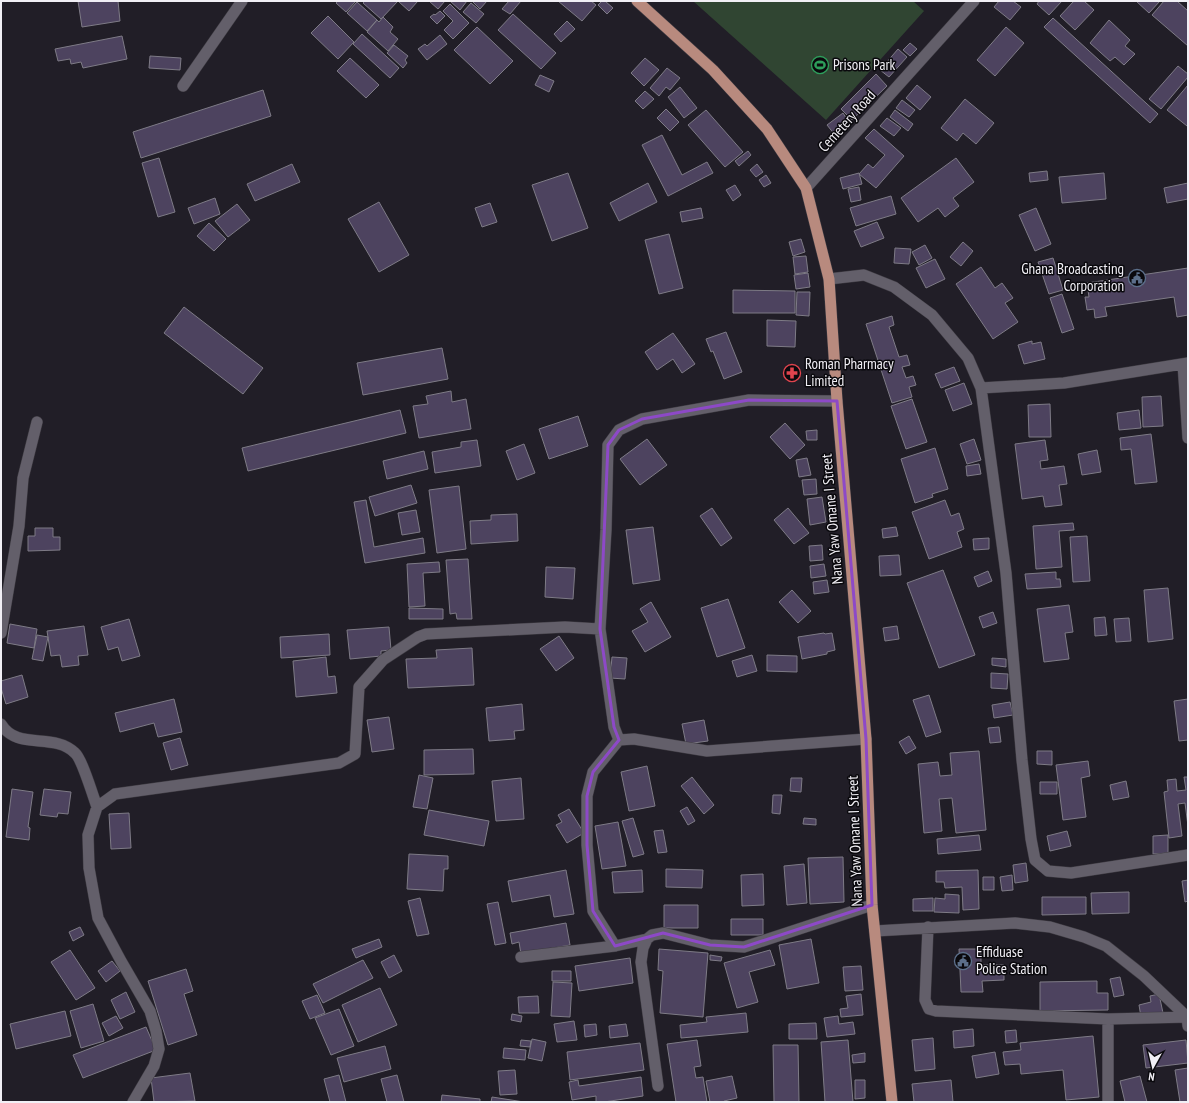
<svg xmlns="http://www.w3.org/2000/svg" width="1189" height="1103" viewBox="0 0 1189 1103" font-family="'PT Sans Narrow',sans-serif">
  <style>
    .green { fill: #304532 }
    .building { fill: #4d435f; stroke: #7e7b86 }
    .lines { fill: none; stroke-linecap: round; stroke-linejoin: round }
    .minor-casing { stroke: #3e3b42; stroke-width: 12 }
    .primary-casing { stroke: #3e3b42; stroke-width: 12 }
    .minor { stroke: #635f6a; stroke-width: 11 }
    .primary { stroke: #b88a7e; stroke-width: 11 }
    .marked { fill: none; stroke: #8d49c7; stroke-width: 3; stroke-linejoin: round }
    .labels { text-anchor: middle; stroke-width: 3; stroke-linejoin: round; paint-order: stroke }
    .poi-label { font-size: 15px; fill: #f1eff5; stroke: #0a090d; text-anchor: start }
    .street-label { font-size: 15px; fill: #f1eff5; stroke: #0a090d }
  </style>
  <rect width="100%" height="100%" fill="#211e27"/>
  <!-- green -->
  <path class="green" d="M693 1H913L924 11 826 120Z"/>
  <!-- building -->
  <path class="building" d="M78 1H118L120 21 82 27Z
    M338 1H356L346 12 336 3Z
    M365 1H418L409 11 398 1 381 19 363 3Z
    M429 1H445L438 9Z
    M450 1H467L460 10Z
    M472 1H487L480 9Z
    M509 1H521L510 14 502 9Z
    M558 1H591L596 5 582 21Z
    M602 1H605L613 8 607 14 598 5Z
    M999 1H1013L1021 7 1010 20 994 7Z
    M1039 1H1062L1049 15 1037 4Z
    M1074 1H1084L1094 10 1075 30 1060 16Z
    M1136 1H1160L1149 13Z
    M1164 1H1177L1188 11V46L1152 15Z
    M357 2 377 20 367 31 347 13Z
    M471 3 484 14 476 23 463 12Z
    M450 4 469 23 453 39 444 30 453 21 443 11Z
    M440 11 445 16 437 24 430 17 434 14 435 15Z
    M513 14 556 53 541 69 498 30Z
    M328 16 354 42 338 59 311 33Z
    M383 17 393 27 390 32 398 39 388 51 367 32 377 20 379 22Z
    M1053 18 1158 114 1150 123 1044 27Z
    M1109 20 1130 40 1125 46 1135 54 1124 65 1115 57 1110 61 1090 43Z
    M567 21 575 29 561 42 554 34Z
    M477 27 513 61 490 84 454 50Z
    M1006 27 1024 43 995 76 977 60Z
    M362 34 399 68 390 78 353 44Z
    M440 35 447 44 427 60 418 49 425 44 427 46Z
    M122 36 127 59 83 68 81 62 71 64 70 59 58 61 55 49Z
    M910 43 917 49 910 56 903 50Z
    M394 45 408 56 405 60 407 63 403 68 387 53Z
    M898 49 907 57 889 77 880 70Z
    M150 56 181 58 180 70 149 68Z
    M350 58 379 85 366 98 337 71Z
    M645 58 659 70 644 86 631 73Z
    M1178 66 1188 74V77L1161 109 1149 99Z
    M667 68 680 78 670 90 666 87 659 96 650 88Z
    M876 74 887 86 852 120 841 109Z
    M540 75 554 81 549 92 535 85Z
    M917 85 931 97 920 110 906 98Z
    M1188 85V124L1187 126 1167 110Z
    M680 87 697 108 684 118 668 97Z
    M263 90 271 116 141 158 133 132Z
    M645 91 654 99 643 109 635 101Z
    M965 99 994 123 976 144 963 133 957 141 941 128Z
    M902 100 915 110 909 117 896 108Z
    M666 109 679 122 670 131 657 118Z
    M706 110 743 152 725 167 688 125Z
    M895 110 913 124 908 131 890 117Z
    M843 113 850 124 835 135 827 125Z
    M887 118 901 128 894 136 880 126Z
    M874 129 904 156 876 188 859 174 868 164 873 168 885 155 865 138Z
    M662 135 682 175 707 162 713 173 668 196 642 145Z
    M748 151 751 155 739 166 735 161Z
    M159 158 175 212 158 217 142 163Z
    M956 158 974 182 953 198 959 206 945 217 938 208 918 222 901 198Z
    M292 164 300 182 255 201 247 184Z
    M757 164 763 172 756 177 750 170Z
    M1047 171 1048 180 1030 182 1029 173Z
    M568 173 588 228 552 241 532 185Z
    M859 173 862 184 843 189 840 178Z
    M1104 173 1106 199 1062 203 1059 177Z
    M766 175 771 183 764 187 759 180Z
    M648 183 657 202 619 221 610 203Z
    M1188 183V199L1167 203 1164 188Z
    M735 185 741 195 733 201 726 190Z
    M859 187 861 200 851 202 848 189Z
    M891 196 896 214 856 226 850 208Z
    M215 198 220 214 194 224 188 208Z
    M379 202 409 255 379 272 348 219Z
    M490 203 497 222 482 227 475 208Z
    M237 204 250 220 228 237 215 221Z
    M701 208 703 218 682 222 680 212Z
    M1036 208 1051 244 1035 251 1019 215Z
    M877 222 884 238 861 247 854 231Z
    M209 223 226 239 214 251 197 236Z
    M669 234 683 288 659 294 645 240Z
    M801 239 805 252 793 256 789 242Z
    M963 242 973 251 961 266 950 257Z
    M925 245 932 258 919 265 912 252Z
    M895 248 911 249 909 264 894 263Z
    M806 256 808 272 795 274 793 257Z
    M1053 258 1063 290 1049 294 1038 262Z
    M935 259 945 279 926 288 916 268Z
    M981 267 995 288 1002 283 1013 298 1005 303 1018 322 993 339 956 284Z
    M1188 268V315L1177 317 1174 297 1105 307 1107 316 1095 318 1094 309 1087 310 1085 297H1089L1087 283Z
    M808 273 810 287 796 289 794 275Z
    M733 290 795 291V313H733Z
    M797 292H810L809 316 796 315Z
    M1062 294 1074 329 1062 333 1050 298Z
    M184 307 263 368 243 394 164 333Z
    M892 316 894 325 889 327 899 357 907 355 910 365 902 367 906 378 913 376 916 385 909 387 912 397 892 403 866 324Z
    M767 320 796 321 795 347 767 346Z
    M726 332 742 372 724 379 713 351 711 352 706 339Z
    M673 333 695 364 682 373 673 359 657 370 645 352Z
    M1032 341V344L1041 342 1045 359 1024 364 1018 345Z
    M442 348 448 379 363 395 357 363Z
    M954 367 960 381 941 388 935 374Z
    M964 383 972 404 953 411 945 390Z
    M451 391 452 402 466 399 471 429 419 438 413 406 428 404 426 396Z
    M1161 396 1163 426 1143 427 1142 397Z
    M912 399 927 442 906 449 891 406Z
    M1050 404 1051 437H1029L1028 405Z
    M400 410 406 433 248 471 242 448Z
    M1139 410 1141 428 1119 430 1117 413Z
    M578 416 588 446 549 459 539 429Z
    M785 423 805 445 790 459 770 437Z
    M817 430V440H807L806 431Z
    M1151 434 1157 482 1135 484 1131 449 1121 450 1120 438Z
    M647 439 667 465 640 485 620 459Z
    M974 439 981 460 967 464 960 444Z
    M477 440 481 466 435 473 432 452 461 447V442Z
    M1045 440 1048 460 1040 461 1041 469 1064 466 1067 484 1059 485 1062 505 1045 507 1043 496 1022 499 1015 444Z
    M524 444 535 473 517 480 506 451Z
    M935 448 948 489 932 494 933 497 915 503 901 459Z
    M1097 450 1101 472 1082 475 1078 454Z
    M424 451 428 469 387 479 383 461Z
    M807 458 811 475 799 477 796 460Z
    M979 464 981 474 967 476 966 466Z
    M816 479 817 494 804 495 802 480Z
    M411 485 417 503 375 516 369 497Z
    M459 486 466 549 437 553 429 490Z
    M822 497 826 522 810 525 807 499Z
    M366 500 374 547 423 538 425 553 365 563 354 502Z
    M945 500 951 516 959 513 964 529 957 532 962 547 929 559 912 512Z
    M712 508 732 538 721 546 700 516Z
    M788 508 809 533 794 544 774 520Z
    M416 510 420 532 402 535 398 513Z
    M517 514 518 541 471 544 470 521 491 520V515Z
    M1073 523 1074 530 1059 531 1062 567 1036 569 1033 526Z
    M653 527 660 580 633 584 626 530Z
    M896 527 898 536 883 538 882 529Z
    M35 528H53V537H60V550L28 551V536H35Z
    M1087 536 1090 581 1073 582 1070 537Z
    M989 538V549L974 550 973 539Z
    M822 545 823 560 810 561 809 546Z
    M899 555 901 575 880 576 879 556Z
    M468 559 472 619H457L456 613 450 614 446 560Z
    M439 562 440 572 423 573 425 606 409 607 407 564Z
    M824 564 826 576 811 578 810 566Z
    M546 567 575 568 573 599 545 597Z
    M943 570 975 655 939 668 907 583Z
    M988 571 992 581 978 587 974 577Z
    M1056 572V579H1060L1061 587 1027 589 1025 574Z
    M827 580 829 592 814 594 813 582Z
    M1168 588 1173 639 1148 642 1144 590Z
    M792 590 811 611 798 623 779 602Z
    M728 599 745 648 717 657 701 608Z
    M651 602 671 637 645 652 632 631 648 622 640 609Z
    M1069 605 1073 632 1065 633 1069 659 1044 662 1037 609Z
    M409 608 443 609V619H409Z
    M993 612 997 623 983 628 979 617Z
    M1105 617 1107 635 1095 636 1094 618Z
    M1129 618 1131 641 1116 642 1114 619Z
    M129 619 140 656 122 661 118 647 108 650 101 627Z
    M10 624 37 629 34 648 7 643Z
    M84 626 88 655 78 656 79 665 62 667 60 655 51 656 47 631Z
    M897 626 899 639 885 641 883 628Z
    M389 627 391 650 381 651V656L350 659 347 630Z
    M824 633 825 634 832 633 835 650 827 652V654L802 659 798 637Z
    M329 634 330 655 281 658 280 637Z
    M37 635 48 637 43 661 32 659Z
    M559 636 574 658 556 671 540 649Z
    M472 648 474 685 408 688 406 659 437 658 436 650Z
    M752 655 757 671 737 677 732 661Z
    M767 655 797 656V672L767 671Z
    M326 657 328 677 335 676 337 693 296 697 293 661Z
    M612 657 627 658 625 679 610 678Z
    M992 658 1006 659V667L992 665Z
    M991 673 1008 674 1007 689 991 688Z
    M22 675 28 697 6 704 1 688V681Z
    M929 695 941 732 926 737 913 700Z
    M174 699 182 732 158 737 154 723 120 732 115 713Z
    M1188 699V740L1179 741 1174 701Z
    M1010 702 1013 715 994 718 992 705Z
    M522 704 524 730 514 731 515 739 489 741 486 708Z
    M389 717 394 749 372 752 367 720Z
    M704 720 708 741 686 744 682 724Z
    M999 727 1001 742 990 743 988 728Z
    M909 736 916 748 906 754 899 742Z
    M180 738 188 765 171 770 163 743Z
    M473 749 474 774 424 775V750Z
    M979 751 986 830 956 833 952 798 939 799 942 831 924 833 918 764 938 762 940 776 952 775 950 753Z
    M1037 751H1052V765L1037 764Z
    M1088 761 1090 776 1081 778 1086 817 1063 820 1056 765Z
    M647 766 655 806 629 811 621 772Z
    M419 775 433 778 427 809 413 807Z
    M692 777 714 805 704 814 681 786Z
    M1184 777H1188V826L1185 803 1178 804 1182 836 1169 838 1164 792 1168 791 1167 780 1176 779 1177 791 1186 790Z
    M521 778 524 819 496 821 492 781Z
    M791 778H802L801 792 790 791Z
    M1126 781 1129 797 1113 800 1110 785Z
    M1040 782H1057V794H1040Z
    M12 789 33 792 28 827 30 828 29 840 6 837Z
    M44 789 71 792 68 814 58 813 57 817 40 815Z
    M773 795H782L780 814 772 813Z
    M687 807 695 821 688 825 680 811Z
    M569 809 584 833 567 843 556 825 562 822 558 815Z
    M429 810 489 821 484 846 424 835Z
    M129 813 131 848 111 849 109 814Z
    M633 818 644 854 633 857 622 821Z
    M804 818 816 819V825L803 824Z
    M618 822 626 866 602 869 595 826Z
    M663 830 667 852 658 853 654 831Z
    M1067 831 1071 846 1050 851 1047 836Z
    M979 835 981 850 938 854 937 839Z
    M1168 835V853L1153 854V836Z
    M409 854 448 856V869H444L443 891 407 889Z
    M843 857 844 902 810 904 808 858Z
    M1026 863 1028 881 1015 883 1013 865Z
    M804 864 807 903 787 905 784 866Z
    M666 869 703 870 702 888 666 887Z
    M566 870 574 914 554 917 550 895 512 902 508 881Z
    M642 870 643 892 614 893 612 872Z
    M978 870 979 909 963 910 962 887 945 888 944 882H936V871Z
    M763 874 764 905 742 906 741 875Z
    M1012 875 1013 890 1002 891 1000 877Z
    M983 877H994V890H983Z
    M1188 880V901L1185 902 1182 881Z
    M1129 892V913L1092 914 1091 893Z
    M945 894 959 895V913L934 912 935 898 945 899Z
    M1042 897H1086V914L1042 915Z
    M420 898 429 934 417 936 408 901Z
    M933 898V911H913V899Z
    M498 902 506 943 495 945 487 904Z
    M664 905H698V928H664Z
    M731 919H763V935H731Z
    M566 923 570 945 521 954 519 942 512 944 510 933Z
    M80 927 84 935 73 941 69 932Z
    M379 939 382 947 356 958 352 949Z
    M811 939 819 983 787 989 779 945Z
    M659 949 708 953 703 1017 660 1013 663 971 658 970Z
    M959 949H981V965H1004V980L982 981 983 992H961Z
    M70 950 95 988 76 1000 51 962Z
    M770 950 775 965 749 972 758 1002 737 1008 724 963Z
    M394 955 402 971 389 978 381 962Z
    M710 955 722 957 721 961 710 960Z
    M630 958 633 983 579 991 575 966Z
    M363 960 373 978 323 1003 313 984Z
    M112 961 120 971 106 982 98 971Z
    M861 966 863 990 845 991 843 967Z
    M186 969 193 991 184 994 197 1035 168 1045 148 981Z
    M552 971H571V981H552Z
    M1120 977 1124 995 1114 997 1110 979Z
    M1097 981V993H1108V1010L1040 1011V982Z
    M553 982 572 983 570 1017 551 1016Z
    M380 988 397 1025 358 1042 342 1005Z
    M126 992 135 1012 120 1019 111 1000Z
    M861 994 863 1015 841 1017 840 1009 848 1008 846 996Z
    M1159 994 1163 1013 1141 1017 1139 1005 1151 1002 1150 996Z
    M317 995 325 1013 310 1019 302 1001Z
    M538 996 539 1013H519L518 997Z
    M93 1004 104 1041 81 1048 70 1011Z
    M339 1009 354 1046 331 1055 315 1018Z
    M65 1011 71 1036 16 1049 10 1024Z
    M746 1013 748 1032 681 1038 680 1025 707 1022 706 1017Z
    M512 1014 522 1016 521 1022 511 1020Z
    M116 1016 123 1028 109 1036 102 1023Z
    M838 1016 839 1024 853 1022 855 1034 827 1037 824 1018Z
    M574 1021 577 1040 557 1042 554 1024Z
    M816 1023 817 1039H789V1024Z
    M596 1024 597 1035 585 1037 584 1025Z
    M626 1024 628 1036 610 1038 609 1026Z
    M146 1027 156 1050 83 1078 73 1055Z
    M973 1029 974 1046 954 1048 953 1031Z
    M1016 1030 1017 1042 1006 1043 1005 1031Z
    M1093 1036 1099 1097 1066 1100 1063 1070 1021 1074 1020 1064 1005 1065 1003 1052 1021 1050 1020 1043Z
    M933 1038 935 1069 915 1071 912 1040Z
    M532 1039 546 1042 542 1061 528 1058Z
    M521 1040 531 1041 530 1047 520 1046Z
    M697 1040 701 1066 694 1067 696 1078 703 1077 707 1102H676L667 1044Z
    M848 1040 853 1102H825L821 1042Z
    M1186 1040 1188 1063 1146 1068 1143 1045Z
    M640 1043 644 1070 570 1080 567 1052Z
    M773 1045H798L799 1102H774Z
    M385 1046 391 1069 344 1082 337 1058Z
    M504 1048 526 1050 525 1060 503 1058Z
    M995 1052 999 1074 976 1078 972 1056Z
    M865 1053V1062L853 1063 852 1055Z
    M1188 1068V1102H1180L1175 1070Z
    M515 1070 517 1094 500 1095 498 1071Z
    M190 1073 195 1101 154 1102 151 1078Z
    M339 1075 346 1102H330L324 1079Z
    M397 1075 404 1102H387L381 1079Z
    M732 1076 737 1098 724 1101V1102H710L706 1081Z
    M1140 1076 1147 1102H1125L1120 1081Z
    M641 1077 643 1096 604 1102H596V1096L572 1100 569 1082 578 1080 579 1086Z
    M855 1080H865V1098L855 1099Z
    M951 1080 953 1102H914L912 1084Z
    M442 1095 480 1099V1102H441Z
    M492 1097 524 1102H491Z"/>
  <g class="lines">
    <!-- minor casing -->
    <g class="minor-casing">
      <path id="minor" d="M183 86 242 1
        M806 188 974 1
        M829 279 864 275 894 287 932 315 968 358 981 388 1064 383 1188 363
        M1183 364 1188 438
        M981 388 1006 573 1022 760 1031 839 1035 860 1048 871 1071 873 1188 855
        M837 401 749 400 642 419 619 430 608 445 606 530 600 629 614 727 619 740 634 739 707 751 866 739
        M1 633 19 526 23 478 37 422
        M1 724C17 751 54 732 75 753 82 759 93 796 97 807
        M928 927 925 1000 929 1009 936 1011 1108 1019 1188 1017
        M875 931 1015 923 1050 927 1084 937 1106 946 1144 976 1187 1017 1188 1026
        M615 946 593 911 587 845V796L593 772 619 740
        M521 957 615 946 647 939
        M1108 1019V1102
        M658 1086 641 962 643 948 647 939 652 935 663 933 710 945 744 947 872 905
        M133 1102 154 1066 159 1049 156 1031 150 1011 121 961 98 918 89 868 88 835 97 807 115 794 339 763 355 754 359 687 383 660 418 637 426 634 565 627 600 629"/>
    </g>
    <!-- primary casing -->
    <g class="primary-casing">
      <path id="primary" d="M637 1 713 70 767 129 806 188 829 279 837 401 866 739 872 905 892 1102"/>
    </g>
    <!-- minor -->
    <use href="#minor" class="minor"/>
    <!-- primary -->
    <use href="#primary" class="primary"/>
  </g>
  <!-- marked area -->
  <path class="marked" d="M749 400 837 401 866 739 872 905 744 947 710 945 663 933 615 946 593 911 587 845V796L593 772 619 740 614 727 600 629 608 445 619 430 642 419Z"/>
  <!-- icons -->
  <defs>
    <g id="stadium-ring" transform="scale(0.9)"><circle r="9.5" fill="#0a090d" stroke="#2e9e5b" stroke-width="1.5"/><path d="M0-5a6.5 5 0 1 0 0 10a6.5 5 0 1 0 0-10ZM-3.5-1.8h7v3.6h-7Z" fill="#2e9e5b"/></g>
    <g id="civic-ring" transform="scale(0.9)"><circle r="9.5" fill="#0a090d" stroke="#5c6f8a" stroke-width="1.5"/><path d="M-.6-6.5H3V-4.5H.6V-3L4-1V1h2V6H-6V1h2V-1L-.6-3ZM-1.2 2.5V6h2.4V2.5Z" fill="#5c6f8a"/></g>
    <g id="pharmacy-ring" transform="scale(0.9)"><circle r="9.5" fill="#0a090d" stroke="#e0444e" stroke-width="1.5"/><path d="M-2-6h4v4h4v4h-4v4h-4v-4h-4v-4h4Z" fill="#e0444e"/></g>
  </defs>
  <g fill-rule="evenodd">
    <use href="#stadium-ring" x="820" y="65"/>
    <use href="#civic-ring" x="1137" y="278"/>
    <use href="#pharmacy-ring" x="792" y="373"/>
    <use href="#civic-ring" x="963" y="961"/>
  </g>
  <g class="labels">
    <!-- poi labels -->
    <g class="poi-label">
      <text x="833" y="70">Prisons Park</text>
      <text x="1124" y="274" text-anchor="end">Ghana Broadcasting<tspan x="1124" dy="17">Corporation</tspan></text>
      <text x="805" y="369">Roman Pharmacy<tspan x="805" dy="17">Limited</tspan></text>
      <text x="976" y="957">Effiduase<tspan x="976" dy="17">Police Station</tspan></text>
    </g>
    <!-- street labels -->
    <g class="street-label">
      <text transform="translate(847 121) rotate(-48)" y="5">Cemetery Road</text>
      <text transform="translate(832 519) rotate(-95)" y="5">Nana Yaw Omane I Street</text>
      <text transform="translate(855 841) rotate(-92)" y="5">Nana Yaw Omane I Street</text>
    </g>
  </g>
  <!-- border -->
  <rect width="1189" height="1103" fill="none" stroke="#f1eff5" stroke-width="4"/>
  <!-- north arrow -->
  <g transform="translate(1153 1067) rotate(188)" stroke="#0a090d" stroke-width="3" paint-order="stroke">
  <path d="M0-3L7 15L0 10L-7 15Z" fill="#f1eff5"/>
  <text y="-6" font-size="11" font-weight="bold" text-anchor="middle" fill="#f1eff5">N</text>
  </g>
</svg>
